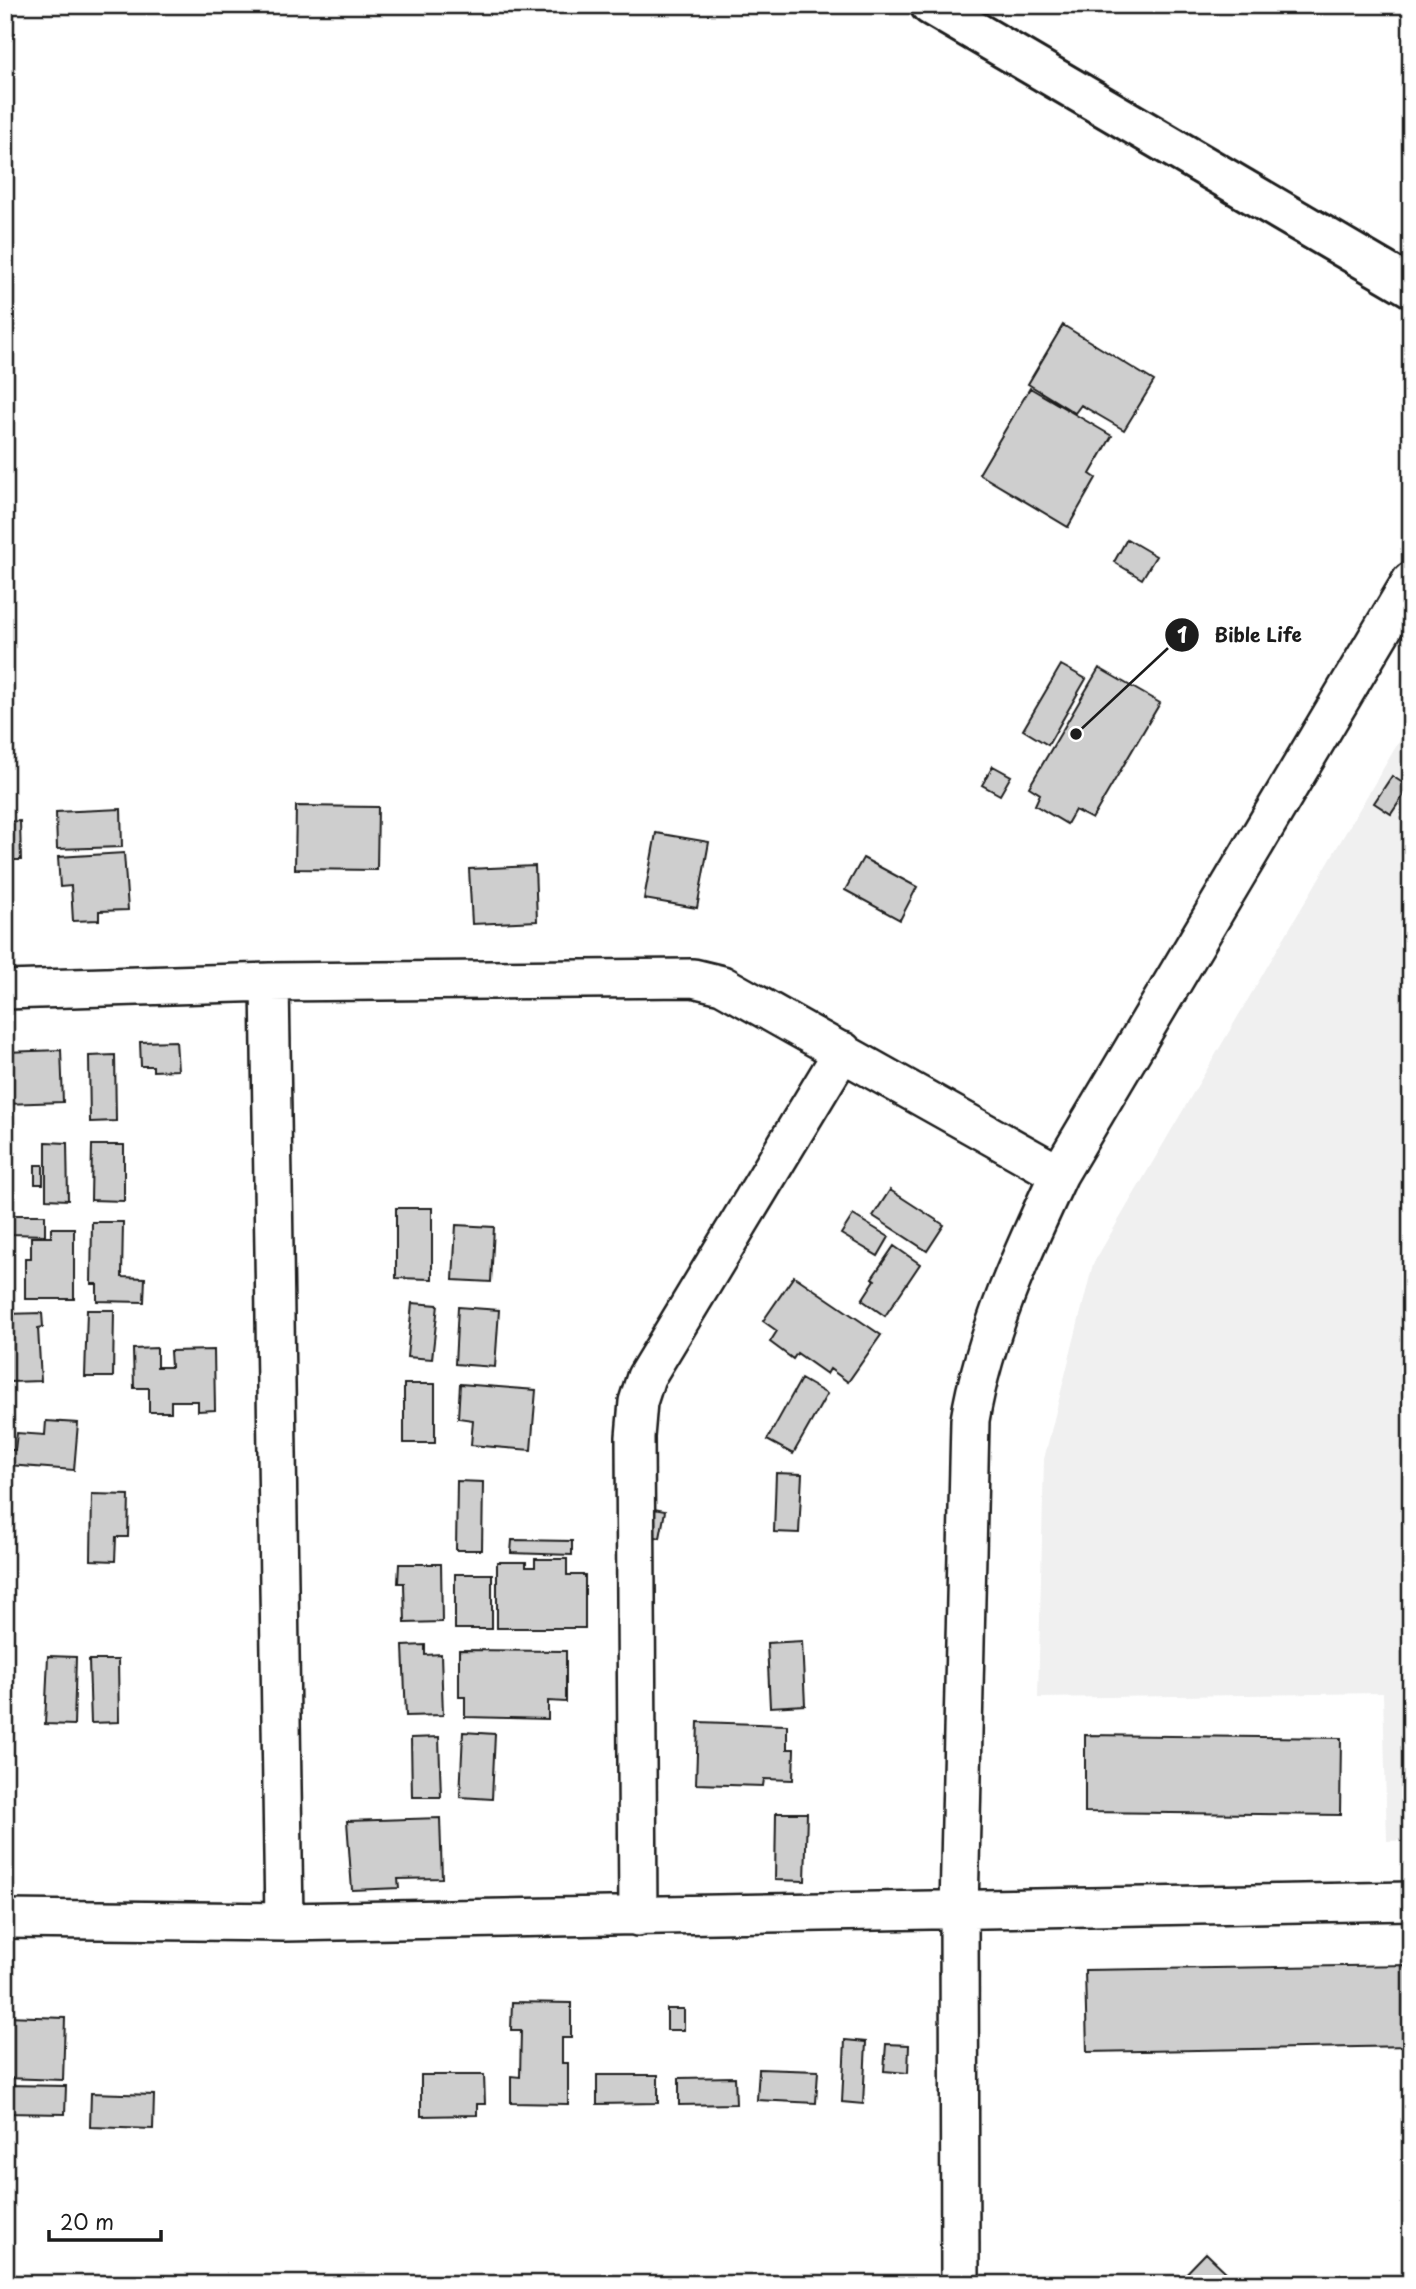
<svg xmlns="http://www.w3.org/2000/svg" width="1416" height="2289" viewBox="0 0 1416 2289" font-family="'Playpen Sans',sans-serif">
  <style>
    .built { fill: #f0f0f0 }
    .building { fill: #cecece; stroke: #1c1c1c; stroke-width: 2 }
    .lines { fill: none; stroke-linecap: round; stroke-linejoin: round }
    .street-casing { stroke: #1c1c1c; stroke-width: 42 }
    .secondary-casing { stroke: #1c1c1c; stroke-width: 44 }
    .street { stroke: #fff; stroke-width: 37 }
    .secondary { stroke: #fff; stroke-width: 38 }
    .leader { fill: none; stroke: #1c1c1c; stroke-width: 2.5 }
    .callout-dot { fill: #1c1c1c; stroke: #fff; stroke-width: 2.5 }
    .mark-label { font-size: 21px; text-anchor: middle; font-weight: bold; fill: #fff }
    .callout-label { font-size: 19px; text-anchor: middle; font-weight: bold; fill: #1c1c1c; stroke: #fff; stroke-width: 6; stroke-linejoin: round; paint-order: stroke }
  </style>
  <rect width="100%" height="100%" fill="#fff"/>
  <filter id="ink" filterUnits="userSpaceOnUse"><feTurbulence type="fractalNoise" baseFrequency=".0143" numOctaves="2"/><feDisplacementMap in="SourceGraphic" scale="14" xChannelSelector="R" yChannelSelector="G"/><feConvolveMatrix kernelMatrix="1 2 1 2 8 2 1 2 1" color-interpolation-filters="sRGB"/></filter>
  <g filter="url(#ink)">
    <!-- built -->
    <path class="built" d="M1411 721V1840L1387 1841 1383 1693 1038 1698 1044 1459 1093 1264Z"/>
    <!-- building -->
    <path class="building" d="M1063 325 1154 381 1124 430 1081 405 1075 413 1028 384Z
      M1030 388 1112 436 1090 474 1096 478 1068 527 979 474Z
      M1127 539 1156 556 1142 579 1114 562Z
      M1061 665 1086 679 1048 745 1023 730Z
      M1099 668 1160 703 1092 819 1075 810 1067 824 1035 805 1040 794 1029 787Z
      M993 766 1011 776 1000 795 982 785Z
      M1392 776 1409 787 1391 814 1374 803Z
      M296 806 378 807 377 870 295 869Z
      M121 809 122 847 57 849 56 812Z
      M20 821 21 860H5V822Z
      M656 833 709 842 697 908 644 899Z
      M124 853 128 910 99 911V920L73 921 71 886 60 887 58 857Z
      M863 858 917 887 900 920 845 890Z
      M535 866 537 921 472 924 469 869Z
      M176 1041 178 1070 153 1071V1066H141L140 1042Z
      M61 1050 63 1102 5 1104V1052Z
      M115 1055 116 1121 90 1122 89 1056Z
      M46 1142 67 1143 68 1200 46 1199Z
      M92 1145H124V1201L91 1200Z
      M35 1165H43V1184H35Z
      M890 1190 944 1225 927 1251 873 1216Z
      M396 1208H432V1279L396 1278Z
      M11 1215H45V1235L11 1234Z
      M853 1215 889 1237 878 1256 841 1234Z
      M92 1222H123L122 1277 145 1278 144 1302 97 1301V1284H91Z
      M456 1225 494 1227 491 1282 453 1280Z
      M51 1228H74V1299H25V1258H31V1237H51Z
      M894 1246 920 1264 885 1316 862 1300 875 1280 872 1278Z
      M794 1276 881 1335 848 1382 830 1369 827 1374 797 1353 793 1359 770 1342 777 1331 763 1321Z
      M412 1303 438 1305 432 1359 407 1357Z
      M458 1307 499 1310 495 1367 455 1364Z
      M87 1310H114L113 1377H85Z
      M42 1313 43 1327 38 1328 41 1381 9 1382V1375H5V1314Z
      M157 1348V1367H171L170 1351 214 1350 215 1410 198 1411V1401H171V1412H149V1388H134L133 1349Z
      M801 1379 827 1394 793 1454 767 1440Z
      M404 1384H435V1443H404Z
      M460 1384 536 1390 531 1450 471 1445 473 1420 458 1418Z
      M46 1421 78 1423 74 1470 8 1465 9 1450H15L17 1433 45 1435Z
      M776 1473 802 1474 799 1533 774 1532Z
      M457 1481 483 1482 482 1550H456Z
      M92 1494 129 1495 128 1537H116L115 1561 91 1560Z
      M648 1508 665 1511 660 1538 643 1534Z
      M512 1540 572 1541V1555L511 1553Z
      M535 1559H567V1575H585V1628H497V1562H526V1567H535Z
      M399 1564H441L442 1622 405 1623 404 1583H398Z
      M455 1574H492V1629H455Z
      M802 1641 805 1705 770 1707 767 1643Z
      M425 1645V1655L441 1654 443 1715 406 1716 403 1646Z
      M459 1650 566 1651V1702L548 1701V1719L465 1717V1697H459Z
      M48 1656 76 1657 74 1725 45 1724Z
      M89 1660H118L119 1722 91 1723Z
      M698 1722 787 1725V1749H794L793 1780 764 1779 763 1786 696 1784Z
      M463 1732 495 1734 492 1799 460 1797Z
      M1085 1735 1341 1738 1340 1815 1085 1812Z
      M439 1737 441 1797H412L411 1738Z
      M776 1813H807L805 1881 775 1880Z
      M440 1818 442 1878 398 1879 399 1888 352 1890 347 1821Z
      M1411 1965V2046L1087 2052 1085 1970Z
      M512 2002 571 2003V2038H562V2063H568V2104L511 2103V2076L520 2077 521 2030H511Z
      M667 2009H684V2030H667Z
      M6 2016 65 2018 63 2080 5 2078Z
      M845 2040 866 2042 863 2104 842 2102Z
      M886 2044 909 2045 908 2073 884 2071Z
      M759 2069 818 2071 816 2103 757 2100Z
      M421 2075H484L485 2104H477V2115L421 2116Z
      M597 2075H658V2103L597 2104Z
      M735 2077 736 2104 679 2105V2078Z
      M5 2085 66 2086 65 2114 5 2113Z
      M91 2093 154 2095 153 2129 90 2127Z
      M1206 2253 1228 2274 1218 2284H1176Z"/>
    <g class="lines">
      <!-- street casing -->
      <g class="street-casing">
        <path id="street" d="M270 982 284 1922
          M5 990 270 982 693 978 722 985 1059 1174
          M638 1917 635 1437 638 1402 646 1377 843 1051
          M5 1919 284 1922 1411 1901
          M960 2284 959 1910 970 1420C984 1335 1023 1251 1059 1174L1411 581"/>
      </g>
      <!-- secondary casing -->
      <g class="secondary-casing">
        <path id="secondary" d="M930 5 1411 287"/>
      </g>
      <!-- street -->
      <use href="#street" class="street"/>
      <!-- secondary -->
      <use href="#secondary" class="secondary"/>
    </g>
  </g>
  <!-- callouts -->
  <path class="leader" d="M1076 734L1182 635"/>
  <g class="callout-dot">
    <circle cx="1076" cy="734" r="7"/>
    <circle cx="1182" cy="635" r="18"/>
  </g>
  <g class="mark-label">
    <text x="1182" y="643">1</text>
  </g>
  <g class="callout-label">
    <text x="1258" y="642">Bible Life</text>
  </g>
  <!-- margin -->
  <rect width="1416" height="2289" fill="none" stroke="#fff" stroke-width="28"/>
  <rect x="14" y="14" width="1388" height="2261" fill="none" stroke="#1c1c1c" stroke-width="2.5" filter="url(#ink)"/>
  <!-- scale -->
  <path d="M49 2230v10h112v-10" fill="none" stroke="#1c1c1c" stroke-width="3.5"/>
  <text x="60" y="2230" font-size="21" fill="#1c1c1c" stroke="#ffffff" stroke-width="5" paint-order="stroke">20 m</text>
</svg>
